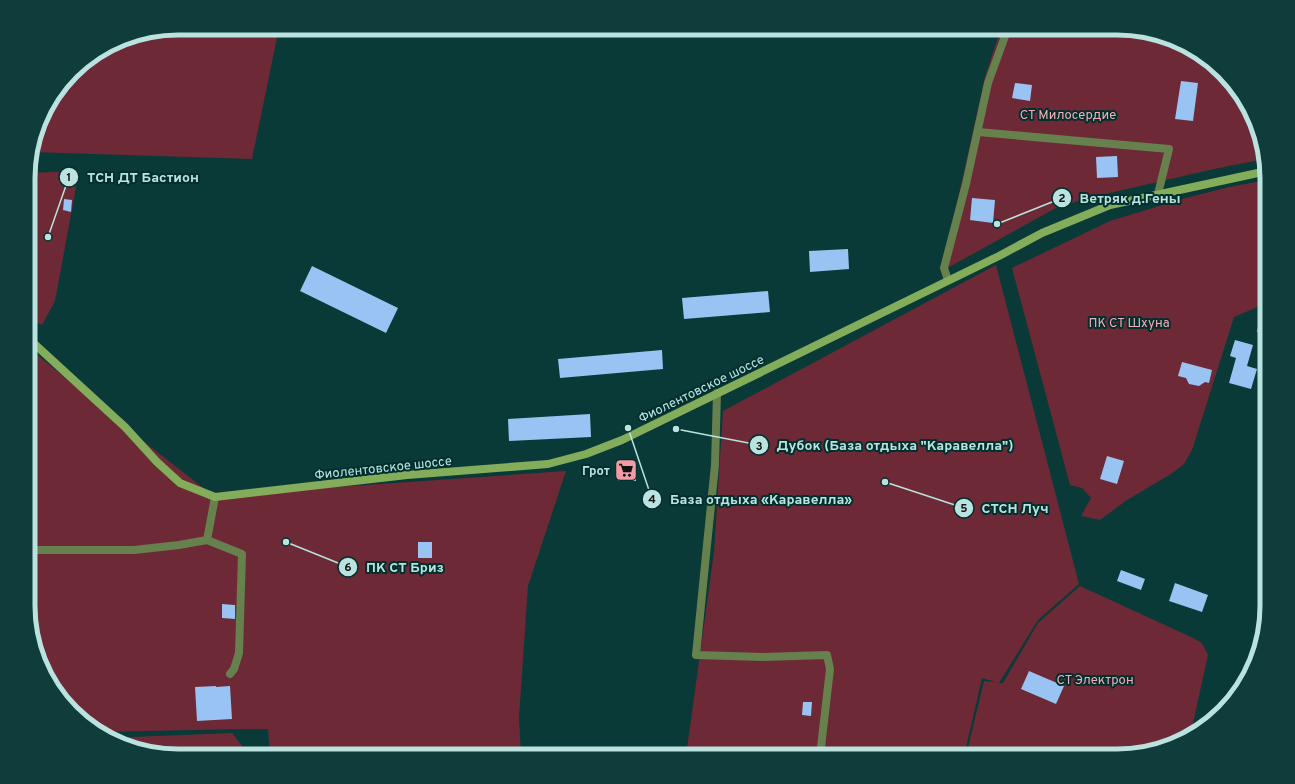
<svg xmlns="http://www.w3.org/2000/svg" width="1295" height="784" viewBox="0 0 1295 784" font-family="Overpass,sans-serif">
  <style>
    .green { fill: #6d2936 }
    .building { fill: #98c3f2 }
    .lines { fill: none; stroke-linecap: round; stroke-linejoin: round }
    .minor { stroke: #66814e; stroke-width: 8 }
    .secondary { stroke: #83ad5b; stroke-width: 8 }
    .labels { text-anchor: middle; stroke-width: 4; stroke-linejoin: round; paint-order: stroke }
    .park-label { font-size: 13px; fill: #f7adb6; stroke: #002f2e }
    .street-label { font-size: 13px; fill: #bae2df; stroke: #002f2e }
    .poi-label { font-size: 13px; font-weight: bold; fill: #bae2df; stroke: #002f2e; text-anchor: end }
    .rim { fill: none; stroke: #bae2df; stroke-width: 5 }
    .leader { fill: none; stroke: #bae2df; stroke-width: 1.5 }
    .callout-dot { fill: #bae2df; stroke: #002f2e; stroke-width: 1.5 }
    .mark-label { font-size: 12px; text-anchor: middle; font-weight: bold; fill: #111 }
    .callout-label { font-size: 14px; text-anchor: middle; font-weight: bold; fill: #bae2df; stroke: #002f2e; stroke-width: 4; stroke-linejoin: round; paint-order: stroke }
  </style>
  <rect width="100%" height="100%" fill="#0a3a38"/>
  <!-- green -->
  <path class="green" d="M178 28H279L252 159 31 152 44 111 79 65 121 39Z
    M1001 28H1117L1156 33 1192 48 1242 95 1259 130 1265 159 1214 169 1088 198 1056 208 942 271 985 77Z
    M79 171 55 301 42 325 29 319V173Z
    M1267 180V303L1234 317 1192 450 1184 464 1171 474 1127 500 1100 520 1081 516 1091 498 1082 488 1070 485 1012 268 1110 221 1182 199 1229 187Z
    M996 265 1079 584 1038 620 999 683H1003L1038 623 1080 586 1191 637 1202 643 1208 655 1190 737 1127 756H966L984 681 996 682 982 678 964 756H686L714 552 723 411Z
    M29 348 125 427 215 497 235 494 566 471 528 586 519 717 521 756H270L268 729H238L99 732 53 689 29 626Z
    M232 733 250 756H178L139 751 107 738Z"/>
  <!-- building -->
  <path class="building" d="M1181 81 1198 83 1193 121 1175 119Z
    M1015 83 1032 85 1030 101 1012 98Z
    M1117 156 1118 177 1097 178 1096 157Z
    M972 198 995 200 993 223 970 220Z
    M64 199 72 200 71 212 63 210Z
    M848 249 849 269 810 272 809 251Z
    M312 266 398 308 386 333 300 291Z
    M768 291 770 312 684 319 682 298Z
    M1263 305H1267V334L1257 332Z
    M1235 340 1253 345 1247 366 1257 369 1251 389 1229 383 1236 358 1230 356Z
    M662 350 663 369 560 378 558 359Z
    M1182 362 1212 370 1209 383 1205 382 1199 386 1189 384 1186 378 1178 376Z
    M590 414 591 437 509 441 508 419Z
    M1107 456 1124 461 1117 484 1100 479Z
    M618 464H636V481H618Z
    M418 542H432V558H418Z
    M1121 570 1145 579 1141 590 1117 581Z
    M1175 583 1208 595 1202 612 1169 601Z
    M222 604 235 605V619L222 618Z
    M1029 671 1064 686 1056 704 1021 689Z
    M216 686V687L230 686 232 719 197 721 195 687Z
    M803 702H812L811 716 802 715Z"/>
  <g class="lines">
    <!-- minor -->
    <path class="minor" d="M978 132 1169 149 1158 194
      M948 280 944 268 966 184 988 83 1008 28
      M717 393 715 465 696 655 763 657 827 655 830 669 820 756
      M207 540 215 497
      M29 550H134L179 545 207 540 242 554 239 653 234 669 230 674"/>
    <!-- secondary -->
    <path class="secondary" d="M29 339 125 427 157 462 180 483 215 497 407 475 548 464 586 454 622 440 999 256 1042 233 1110 205 1267 171"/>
  </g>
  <!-- icons -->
  <defs>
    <g id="supermarket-square" transform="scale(1.15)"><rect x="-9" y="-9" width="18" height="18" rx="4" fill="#f49aa6" stroke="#002f2e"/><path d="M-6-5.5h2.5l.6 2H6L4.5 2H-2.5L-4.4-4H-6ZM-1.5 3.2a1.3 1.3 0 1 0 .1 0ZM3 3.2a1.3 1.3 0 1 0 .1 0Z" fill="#111"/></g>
  </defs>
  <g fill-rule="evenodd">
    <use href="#supermarket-square" x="626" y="470"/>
  </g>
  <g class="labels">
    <!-- park labels -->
    <g class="park-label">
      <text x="1068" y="119">СТ Милосердие</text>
      <text x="1129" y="327">ПК СТ Шхуна</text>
      <text x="1095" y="684">СТ Электрон</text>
    </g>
    <!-- street labels -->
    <g class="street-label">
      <text transform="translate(701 388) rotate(-26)" y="5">Фиолентовское шоссе</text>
      <text transform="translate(383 467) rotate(-6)" y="5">Фиолентовское шоссе</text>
    </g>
    <!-- poi labels -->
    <g class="poi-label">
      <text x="610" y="475">Грот</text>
    </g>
  </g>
  <!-- crop -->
  <path d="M0 0H1295V784H0ZM178 35H1117A143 143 0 0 1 1260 178V606A143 143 0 0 1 1117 749H178A143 143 0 0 1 35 606V178A143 143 0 0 1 178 35Z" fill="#0f3d3c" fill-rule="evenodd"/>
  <path class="rim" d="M178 35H1117A143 143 0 0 1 1260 178V606A143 143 0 0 1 1117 749H178A143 143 0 0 1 35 606V178A143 143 0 0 1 178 35Z"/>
  <!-- callouts -->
  <path class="leader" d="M48 237L69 177M997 224L1062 198M676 429L759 445M628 428L652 499M885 482L964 508M286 542L348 567"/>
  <g class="callout-dot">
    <circle cx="48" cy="237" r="4"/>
    <circle cx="997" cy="224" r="4"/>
    <circle cx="676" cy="429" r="4"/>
    <circle cx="628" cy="428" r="4"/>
    <circle cx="885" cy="482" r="4"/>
    <circle cx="286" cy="542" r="4"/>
    <circle cx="69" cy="177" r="10"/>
    <circle cx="1062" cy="198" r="10"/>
    <circle cx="759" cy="445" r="10"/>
    <circle cx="652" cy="499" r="10"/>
    <circle cx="964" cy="508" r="10"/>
    <circle cx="348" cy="567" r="10"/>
  </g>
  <g class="mark-label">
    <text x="69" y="181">1</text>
    <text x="1062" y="202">2</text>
    <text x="759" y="450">3</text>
    <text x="652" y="503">4</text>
    <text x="964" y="512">5</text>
    <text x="348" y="571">6</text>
  </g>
  <g class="callout-label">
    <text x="143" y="182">ТСН ДТ Бастион</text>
    <text x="1130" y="203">Ветряк д.Гены</text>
    <text x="895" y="450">Дубок (База отдыха "Каравелла")</text>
    <text x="761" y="504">База отдыха «Каравелла»</text>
    <text x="1015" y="513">СТСН Луч</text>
    <text x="405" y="572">ПК СТ Бриз</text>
  </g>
</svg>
